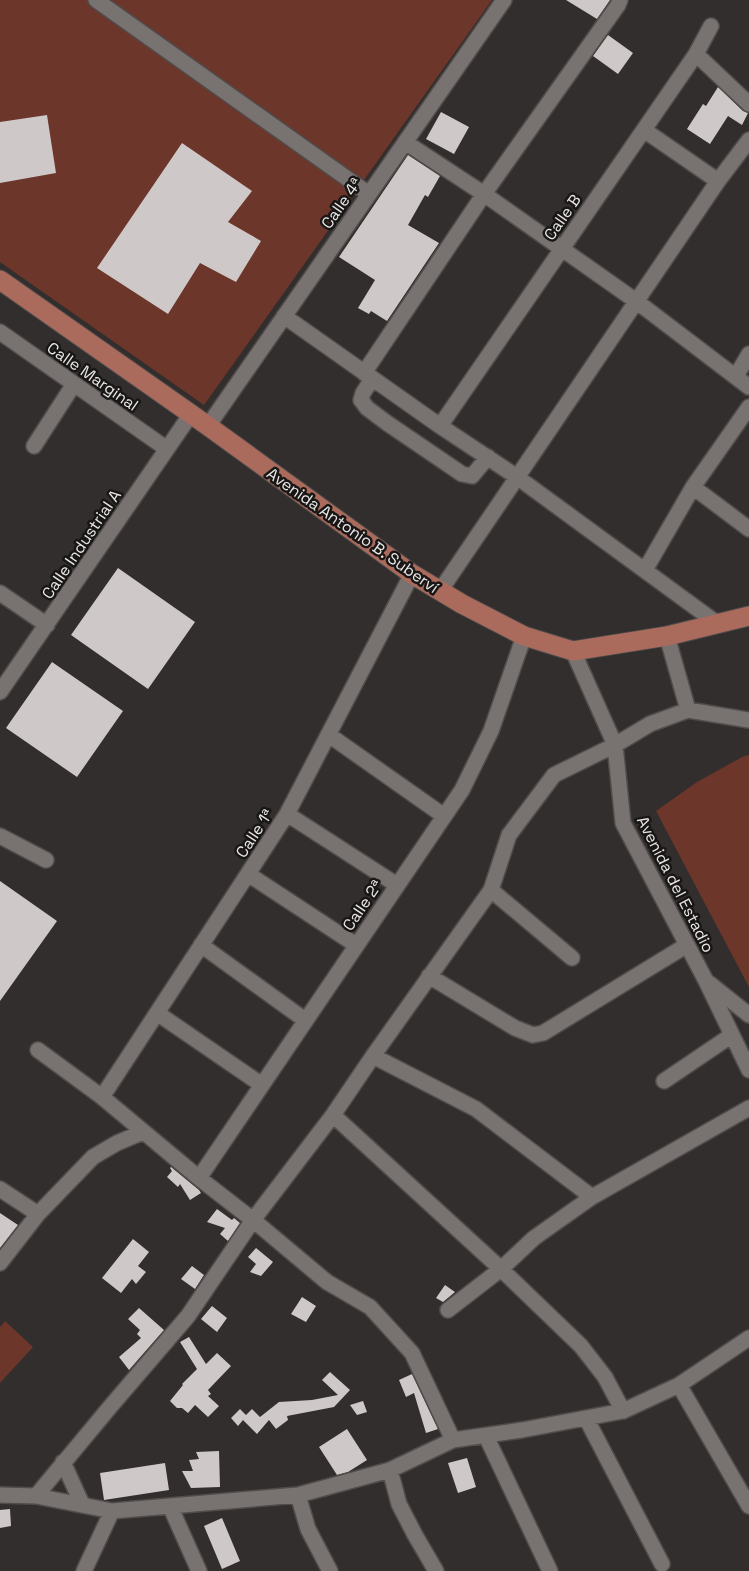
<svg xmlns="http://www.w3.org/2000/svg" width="749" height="1571" viewBox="0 0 749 1571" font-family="'Space Grotesk',sans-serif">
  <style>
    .green { fill: #6c362a }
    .building { fill: #cec9c8 }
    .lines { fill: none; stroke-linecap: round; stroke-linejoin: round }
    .minor-casing { stroke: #504c4b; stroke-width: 18 }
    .major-casing { stroke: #504c4b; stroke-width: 21 }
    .minor { stroke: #787371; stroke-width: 15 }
    .major { stroke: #aa6b5d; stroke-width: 19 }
    .labels { text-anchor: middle; stroke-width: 5; stroke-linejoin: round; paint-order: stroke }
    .street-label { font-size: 16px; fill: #eae7e6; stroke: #191716 }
  </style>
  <rect width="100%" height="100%" fill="#322e2d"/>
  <!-- green -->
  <path class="green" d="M0 0H492L204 405 0 262Z
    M749 755V987L656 811 697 782 744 756Z
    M5 1321 33 1347 0 1383V1327Z"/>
  <!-- building -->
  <path class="building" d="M566 0H610L597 19Z
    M608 35 633 53 618 74 593 56Z
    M718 87 743 111 748 113 742 125 728 116 710 144 687 129 703 104 706 106Z
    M441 112 469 127 454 154 426 139Z
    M47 115 56 173 0 183V122Z
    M182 143 252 191 228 222 261 241 236 282 200 263 168 314 97 268Z
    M408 155 440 176 428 197 425 195 408 225 439 243 387 321 371 311 369 314 358 308 375 280 339 257Z
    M118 568 195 622 148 689 71 635Z
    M52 662 123 711 77 777 6 728Z
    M0 881 57 921 0 1001Z
    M171 1167 199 1190 201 1193 190 1200 180 1184 178 1187 167 1177 172 1171 170 1168Z
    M217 1209 232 1220 234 1218 240 1223 228 1241 220 1234 225 1228 207 1222Z
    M0 1213 18 1225 0 1248Z
    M133 1239 149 1252 138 1266 146 1272 136 1284 132 1279 121 1293 102 1278Z
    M256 1248 273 1262 261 1276 250 1272 256 1264 248 1257Z
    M192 1266 204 1275 195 1289 181 1279Z
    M445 1285 455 1292 443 1302 436 1298Z
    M302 1297 316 1306 306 1322 291 1314Z
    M212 1306 227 1318 217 1332 201 1319Z
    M139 1308 164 1330 129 1370 119 1357 141 1338 137 1334 140 1330 128 1319Z
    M189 1337 206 1364 217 1353 231 1366 208 1390 211 1394 208 1396 219 1406 208 1417 195 1405 188 1413 182 1408H177L170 1401 183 1385 182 1384 197 1369 180 1342Z
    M330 1372 350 1390 334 1407 287 1416 288 1420 276 1429 269 1420 257 1434 243 1420 238 1426 231 1418 240 1409 246 1415 252 1409 260 1417 279 1402 312 1400 338 1395 322 1380Z
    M412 1374 438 1429 426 1433 414 1393 406 1397 399 1380Z
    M363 1401 367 1412 357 1415 350 1405Z
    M347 1429 367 1460 348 1472 337 1475 319 1447Z
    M219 1451 220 1487 191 1488 182 1471H193L189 1460 199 1459 196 1452Z
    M467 1458 476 1487 458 1493 448 1463Z
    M165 1463 169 1490 104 1500 100 1473Z
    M10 1509 11 1526 0 1528V1510Z
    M222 1518 240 1561 222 1569 204 1526Z"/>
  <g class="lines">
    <!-- minor casing -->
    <g class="minor-casing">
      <path id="minor" d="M96 0 369 194
        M696 54 749 104
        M644 130 718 181
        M405 142 484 194 636 301 749 387
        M284 316 440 426 517 477 718 624
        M0 332 167 449
        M364 373 484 194 618 5 620 0
        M736 376 749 354
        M372 379 363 393 361 400 367 408 387 423 462 474 472 476 488 457
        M208 426 504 0
        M440 426 696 54 711 26
        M34 446 74 384
        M693 487 749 529
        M645 570 693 487 749 407
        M440 591 718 181 749 140
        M0 593 47 625
        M667 636 688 710
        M573 651 615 745 623 823 706 981 749 1070
        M0 692 191 414
        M329 735 444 816
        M287 814 397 885
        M0 836 46 860
        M248 874 356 945
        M491 890 572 958
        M201 945 305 1020
        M429 976 515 1028 533 1035 543 1033 687 945
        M709 983 749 1015
        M157 1013 262 1085
        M38 1050 102 1097 199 1178 253 1220 327 1282 370 1307 412 1353 453 1440
        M373 1056 476 1109 592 1197
        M664 1081 732 1035
        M102 1097 287 814 412 574
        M333 1115 501 1269 581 1346 605 1377 623 1411
        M199 1178 462 790 491 731 524 636
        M0 1189 38 1214
        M0 1263 38 1214 93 1157 117 1143 143 1132
        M448 1310 501 1269 534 1238 592 1197 749 1108
        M679 1385 749 1506
        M586 1418 662 1564
        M486 1436 550 1571
        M63 1462 82 1504
        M390 1470 399 1504 415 1535 436 1571
        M0 1495 36 1496 112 1511 298 1495 390 1470 453 1440 522 1430 623 1411 679 1385 749 1338
        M298 1495 308 1529 330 1571
        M36 1496 110 1407 188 1316 253 1220 333 1115 373 1056 491 890 509 835 554 775 615 745 650 724 688 710 749 720
        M170 1506 199 1571
        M84 1571 112 1511"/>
    </g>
    <!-- major casing -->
    <g class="major-casing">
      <path id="major" d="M0 280 208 426 412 574 462 604 524 636 573 651 667 636 749 616"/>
    </g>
    <!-- minor -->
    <use href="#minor" class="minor"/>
    <!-- major -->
    <use href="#major" class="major"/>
  </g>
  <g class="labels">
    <!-- street labels -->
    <g class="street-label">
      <text transform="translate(341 203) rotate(-55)" y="6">Calle 4ª</text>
      <text transform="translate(562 217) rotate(-55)" y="6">Calle B</text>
      <text transform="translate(93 376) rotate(35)" y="6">Calle Marginal</text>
      <text transform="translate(353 530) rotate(35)" y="6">Avenida Antonio B. Suberví</text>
      <text transform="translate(81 544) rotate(-56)" y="6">Calle Industrial A</text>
      <text transform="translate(254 833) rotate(-57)" y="6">Calle 1ª</text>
      <text transform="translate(676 884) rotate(63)" y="6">Avenida del Estadio</text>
      <text transform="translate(362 905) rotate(-56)" y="6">Calle 2ª</text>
    </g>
  </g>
</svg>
